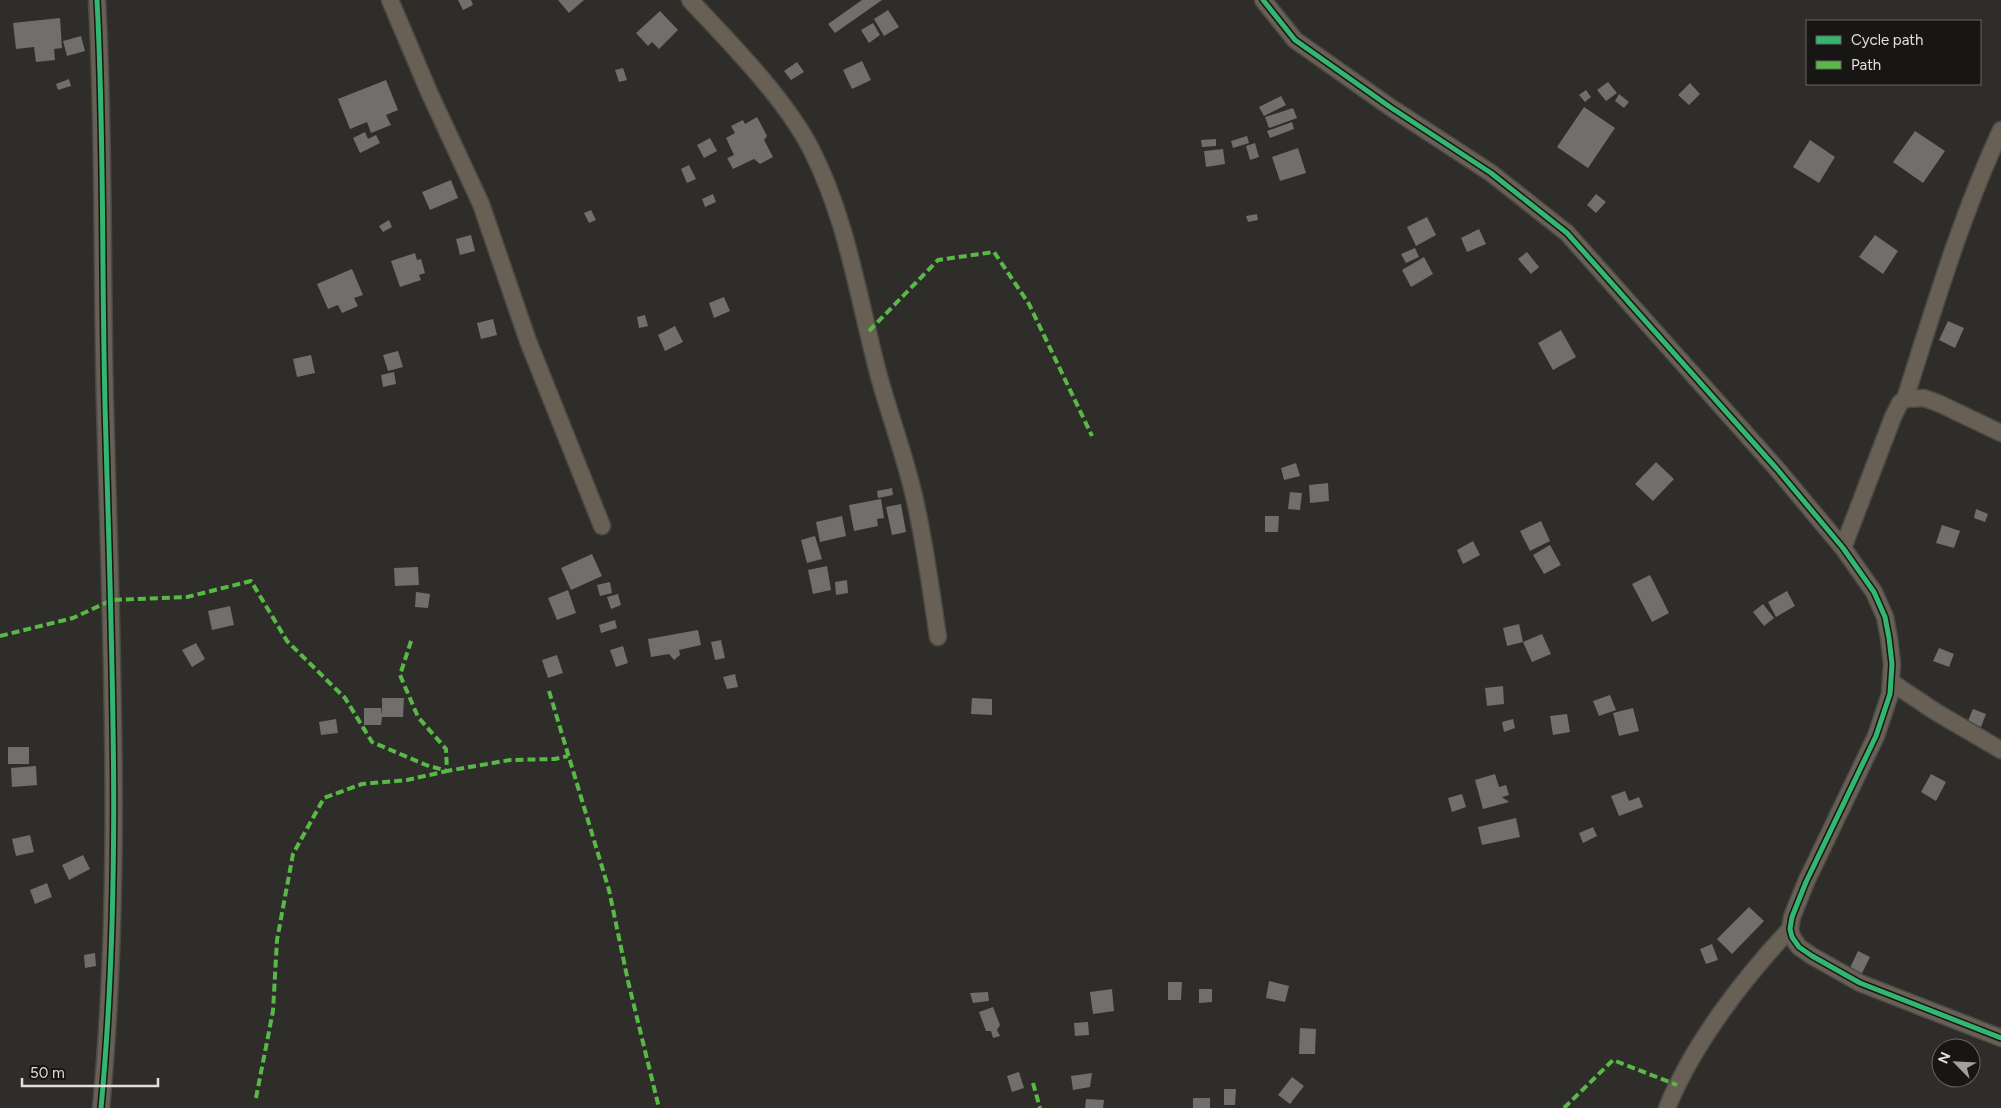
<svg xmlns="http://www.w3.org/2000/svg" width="2001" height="1108" viewBox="0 0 2001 1108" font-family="Figtree,sans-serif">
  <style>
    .building { fill: #706f6d }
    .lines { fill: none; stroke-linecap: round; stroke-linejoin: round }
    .street-casing { stroke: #4b4947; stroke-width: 19 }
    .street { stroke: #685f55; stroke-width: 16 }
    .quiet { stroke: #58b947; stroke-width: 4; stroke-dasharray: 8 4; stroke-linecap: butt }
    .cycleway-casing { stroke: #171614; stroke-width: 8 }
    .cycleway { stroke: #33b770; stroke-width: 5 }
  </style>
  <rect width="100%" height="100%" fill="#2f2d2a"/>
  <!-- building -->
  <path class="building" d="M458 0H471L473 5 463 10Z
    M558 0H584L569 13Z
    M862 0H882L835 33 828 24Z
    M888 10 899 27 884 36 874 19Z
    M660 11 678 30 659 49 652 42 648 46 636 33Z
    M60 18 62 48 54 49 55 60 36 62 34 47 16 49 13 23Z
    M873 23 880 35 869 43 861 30Z
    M81 36 85 51 67 56 63 41Z
    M862 61 871 80 852 89 843 70Z
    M797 62 804 72 791 80 784 71Z
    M623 68 627 80 619 82 615 70Z
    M69 79 71 86 58 90 56 84Z
    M386 80 398 110 386 115 391 125 371 133 367 122 350 129 338 99Z
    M1608 82 1617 93 1606 101 1597 90Z
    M1690 83 1700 94 1689 105 1678 95Z
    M1586 90 1591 97 1585 102 1579 95Z
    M1619 94 1629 102 1624 108 1615 101Z
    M1281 96 1286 105 1264 116 1259 107Z
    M1584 107 1615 128 1588 168 1557 147Z
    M1293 108 1297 118 1269 128 1265 117Z
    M757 117 767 136 764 140 773 157 760 164 754 159 733 169 727 158 734 155 726 138 735 133 731 126 743 120 745 124Z
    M1292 122 1294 129 1270 138 1267 131Z
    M1915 131 1945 151 1923 183 1893 162Z
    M365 132 368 139 376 135 380 143 360 153 353 138Z
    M1247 136 1249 143 1233 148 1231 141Z
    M710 138 717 151 704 158 697 145Z
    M1216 139V146L1202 147 1201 140Z
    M1810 140 1835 157 1819 183 1793 167Z
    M1255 143 1259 157 1250 160 1246 146Z
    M1298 148 1306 173 1280 181 1272 157Z
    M1223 149 1225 164 1206 167 1204 151Z
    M689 165 696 179 687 183 681 169Z
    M451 180 458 198 430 210 422 192Z
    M713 194 716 202 705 207 702 199Z
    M1596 194 1606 202 1596 213 1587 205Z
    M591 210 596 220 589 223 584 213Z
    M1257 214 1258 220 1248 222 1246 216Z
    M1427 217 1436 235 1416 246 1407 227Z
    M389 220 392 227 383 232 379 226Z
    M1479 229 1486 244 1467 252 1461 238Z
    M471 235 475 251 460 255 456 239Z
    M1875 235 1898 251 1883 274 1859 257Z
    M1415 248 1419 257 1406 263 1401 254Z
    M1527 252 1539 267 1531 274 1518 259Z
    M415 253 417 260 421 259 425 273 419 275 421 280 400 287 391 261Z
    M1424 257 1433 274 1411 287 1402 270Z
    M352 269 363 295 354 298 358 306 342 313 338 305 328 309 317 284Z
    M724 297 730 311 714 318 709 303Z
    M645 315 648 326 639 328 637 317Z
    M493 319 497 335 481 339 477 323Z
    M1948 321 1964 328 1955 348 1939 340Z
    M675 326 683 342 665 351 658 335Z
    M1561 330 1576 357 1553 370 1538 343Z
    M398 351 403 367 388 371 383 355Z
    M311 355 315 373 297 377 293 359Z
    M394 372 396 384 383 387 381 375Z
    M1656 462 1674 479 1653 501 1635 484Z
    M1296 463 1300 476 1284 480 1281 468Z
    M1328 483 1329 501 1310 503 1309 485Z
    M892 488 893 495 878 498 877 491Z
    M1290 492 1302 493 1300 510 1288 509Z
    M881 499 884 518 877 519 878 526 854 531 849 505Z
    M901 504 906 532 892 535 886 507Z
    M1976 509 1988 514 1985 522 1974 518Z
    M842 516 846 536 820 542 816 522Z
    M1265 516H1279L1278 532H1265Z
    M1541 521 1550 541 1530 551 1520 531Z
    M1942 525 1960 531 1954 548 1936 543Z
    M815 536 822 559 807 563 801 540Z
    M1473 541 1480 555 1463 564 1457 550Z
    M1550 545 1561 565 1544 574 1533 555Z
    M592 554 602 576 571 590 561 568Z
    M827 566 831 590 813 594 808 570Z
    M418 567 419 585 395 586 394 568Z
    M1650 575 1669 613 1652 622 1632 584Z
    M847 580 848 593 836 595 835 582Z
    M610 582 612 593 600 596 597 585Z
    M568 590 576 613 557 620 548 598Z
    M1787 591 1795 606 1776 617 1768 602Z
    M416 592 430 594 428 608 415 607Z
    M618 594 621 605 611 609 607 597Z
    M1763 604 1774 618 1764 626 1753 612Z
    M230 606 234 625 212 630 208 611Z
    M615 620 617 628 601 633 599 625Z
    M1519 624 1523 642 1507 646 1503 628Z
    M698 630 701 645 679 650 680 655 674 660 669 654 651 657 648 639Z
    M1542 634 1551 654 1532 662 1523 642Z
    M721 640 725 658 715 660 711 642Z
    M196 643 205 659 192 667 182 650Z
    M623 646 628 663 616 667 610 650Z
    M1939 648 1954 654 1949 667 1933 661Z
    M557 655 563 673 548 678 542 660Z
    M735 674 738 687 727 689 723 677Z
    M1503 686 1504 704 1487 706 1485 688Z
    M1610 695 1616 710 1599 716 1593 701Z
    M382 698H404L403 717H382L381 725H364V708H381L382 715Z
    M972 698 992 699V715L971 714Z
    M1633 708 1639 731 1619 736 1613 713Z
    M1973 709 1986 714 1981 727 1968 721Z
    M1567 714 1570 732 1553 735 1550 716Z
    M336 719 338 733 321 735 319 722Z
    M1513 719 1515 728 1504 732 1502 722Z
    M8 747H29V764H8Z
    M36 766 37 785 12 787 11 768Z
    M1495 774 1499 787 1506 785 1509 795 1502 797 1509 802 1483 809 1475 780Z
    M1931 774 1946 782 1936 801 1921 792Z
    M1625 791 1629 801 1639 797 1643 807 1619 816 1611 796Z
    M1462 794 1466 807 1452 812 1448 798Z
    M1516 818 1520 837 1482 845 1478 827Z
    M1593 827 1597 836 1583 843 1579 833Z
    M30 835 34 852 16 856 12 839Z
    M83 855 90 869 69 880 62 865Z
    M47 883 52 897 35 904 30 890Z
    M1749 907 1764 921 1732 954 1717 939Z
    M1712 944 1718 960 1706 964 1700 949Z
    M1858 951 1870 957 1861 975 1849 970Z
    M95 953 96 966 85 968 84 955Z
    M1269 981 1289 986 1285 1002 1266 998Z
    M1168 982H1182L1181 1000H1168Z
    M1112 989 1114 1011 1093 1014 1090 992Z
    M1199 989H1212V1002L1199 1003Z
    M988 992 989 1001 973 1003 970 993Z
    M993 1007 1000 1025 997 1030 1000 1036 993 1038 991 1031H986L979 1012Z
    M1088 1022 1089 1035 1075 1036 1074 1023Z
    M1300 1028 1316 1029 1315 1054H1299Z
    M1019 1072 1024 1088 1012 1092 1007 1076Z
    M1092 1073 1090 1087 1073 1090 1071 1076Z
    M1292 1077 1304 1086 1290 1104 1278 1095Z
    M1224 1089H1236L1235 1105H1224Z
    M1193 1098H1210V1108H1193Z
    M1086 1099 1104 1100 1103 1108H1085Z"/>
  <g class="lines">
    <!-- street casing -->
    <g class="street-casing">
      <path id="street" d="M97 0C105 147 101 293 106 440 112 662 122 886 101 1108
        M390 0 429 92 481 204 528 341 602 526
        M690 0C730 43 785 98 811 149 848 221 859 303 880 380 891 419 905 457 914 496 925 543 931 590 938 637
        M1263 0 1295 40 1390 107 1491 173 1567 233 1777 469 1843 548 1874 592 1885 617 1889 638 1892 664 1890 694 1876 736 1806 882 1792 917 1790 929 1792 937 1799 947 1812 956 1860 983 2001 1038
        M1905 399C1934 308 1961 216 2001 130
        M1843 548 1893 417 1900 403 1905 399 1924 398 1938 403 2001 433
        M1891 682 1936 712 2001 750
        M1667 1108C1693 1044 1743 979 1790 929"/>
    </g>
    <!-- street -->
    <use href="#street" class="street"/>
    <!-- quiet -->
    <path class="quiet" d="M869 331 938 260 994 252 1029 304 1092 436
      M0 636 73 618 112 600 187 597 251 581 287 641 345 698 372 742 426 765 447 771 510 760 555 759 568 756
      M549 691 609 890 628 981 659 1108
      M1033 1083 1040 1108
      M256 1098 273 1011 277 940 293 854 324 798 362 784 407 780 447 771 446 749 418 717 400 675 412 638
      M1564 1108 1613 1060 1677 1085"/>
    <!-- cycleway casing -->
    <g class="cycleway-casing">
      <path id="cycleway" d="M97 0C105 147 101 293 106 440 112 662 122 886 101 1108
        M1263 0 1295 40 1390 107 1491 173 1567 233 1777 469 1843 548 1874 592 1885 617 1889 638 1892 664 1890 694 1876 736 1806 882 1792 917 1790 929 1792 937 1799 947 1812 956 1860 983 2001 1038"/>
    </g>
    <!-- cycleway -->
    <use href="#cycleway" class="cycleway"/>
  </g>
  <!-- legend -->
  <rect x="1806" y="20" width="175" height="65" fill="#171614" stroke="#686664"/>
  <rect x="1816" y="36" width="25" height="8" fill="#33b770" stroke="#686664"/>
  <text x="1851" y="45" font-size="15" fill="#e1dedb">Cycle path</text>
  <rect x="1816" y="61" width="25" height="8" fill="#58b947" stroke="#686664"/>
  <text x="1851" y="70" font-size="15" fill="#e1dedb">Path</text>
  <!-- north arrow -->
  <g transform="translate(1956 1063) rotate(294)"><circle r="24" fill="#171614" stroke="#686664"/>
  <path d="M0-4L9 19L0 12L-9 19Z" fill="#a3a09d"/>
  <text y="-8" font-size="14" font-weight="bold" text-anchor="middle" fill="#e1dedb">N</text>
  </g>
  <!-- scale -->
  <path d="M22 1078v8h136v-8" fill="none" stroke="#e1dedb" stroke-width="2.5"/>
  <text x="30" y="1078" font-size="15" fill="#e1dedb" stroke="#171614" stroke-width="4" paint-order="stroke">50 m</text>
</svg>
